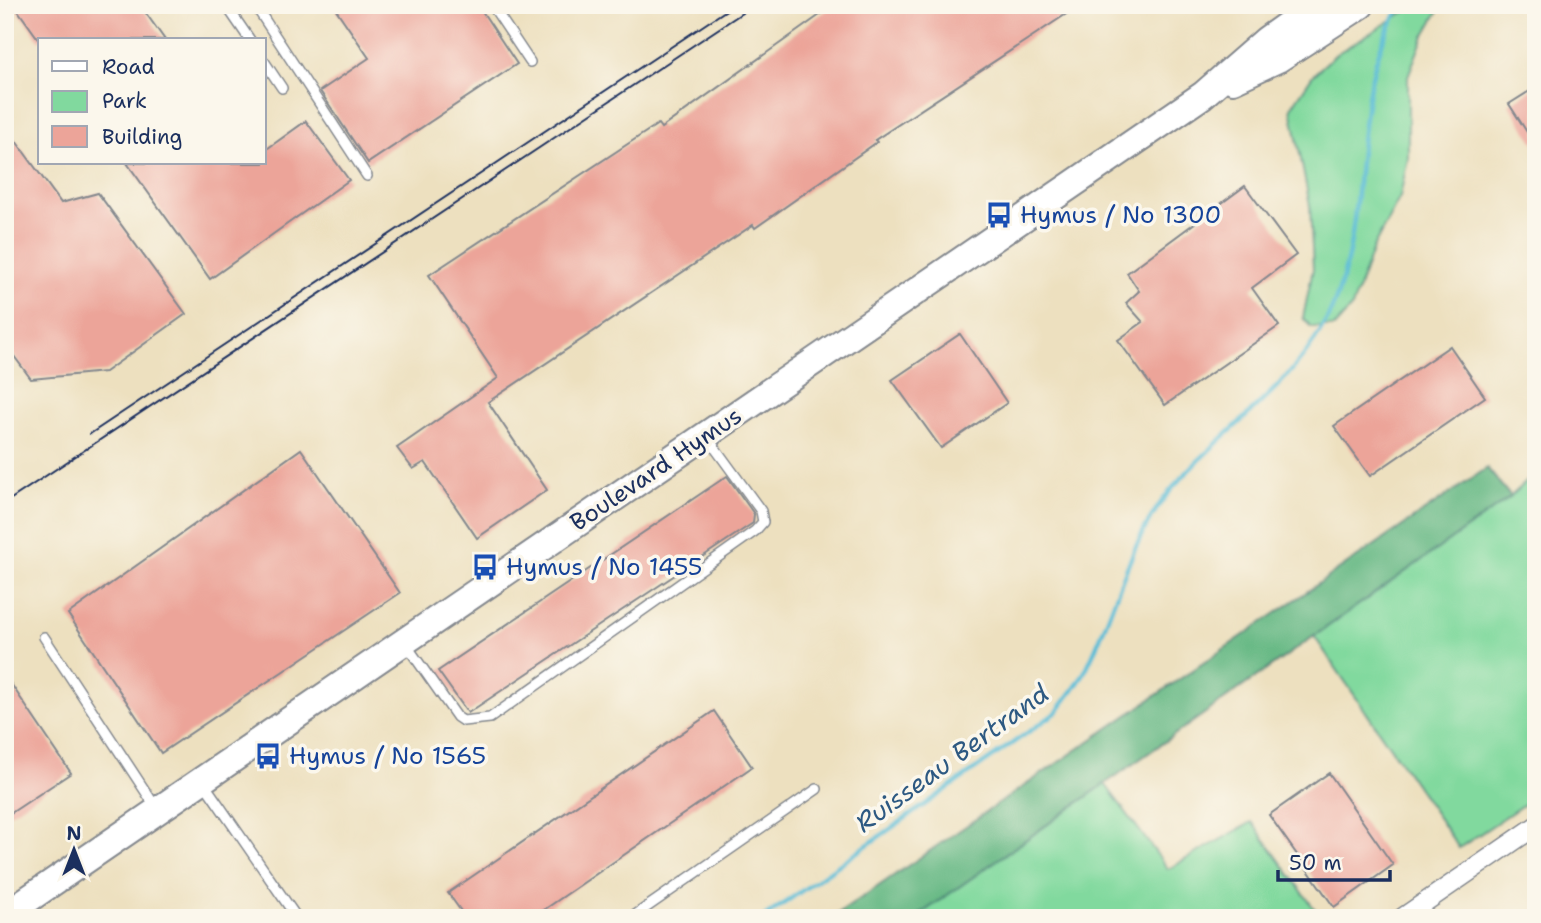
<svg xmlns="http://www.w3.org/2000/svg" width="1541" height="923" viewBox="0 0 1541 923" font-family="'Shantell Sans',sans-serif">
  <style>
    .green { fill: #81d99e; stroke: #4e847e; stroke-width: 2 }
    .forest { fill: #68b985; stroke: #427472; stroke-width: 2 }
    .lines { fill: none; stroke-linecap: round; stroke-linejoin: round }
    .stream { stroke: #58bcd6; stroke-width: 4.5 }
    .building { fill: #eca499 }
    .lane-casing { stroke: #84888e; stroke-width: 12 }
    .street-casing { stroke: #84888e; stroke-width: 21 }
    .secondary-casing { stroke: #84888e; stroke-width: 30 }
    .lane { stroke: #fff; stroke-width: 9 }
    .street { stroke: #fff; stroke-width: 18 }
    .secondary { stroke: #fff; stroke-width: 26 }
    .tram { stroke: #1b2f5e; stroke-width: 2 }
    .labels { text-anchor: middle; stroke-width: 7; stroke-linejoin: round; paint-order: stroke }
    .transit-label { font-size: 24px; fill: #164399; stroke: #fbf7ec; text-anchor: start }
    .street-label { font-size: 24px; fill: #1b2f5e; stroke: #fbf7ec }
    .water-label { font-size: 26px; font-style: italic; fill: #2d5982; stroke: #fbf7ec }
  </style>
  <rect width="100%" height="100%" fill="#fbf7ec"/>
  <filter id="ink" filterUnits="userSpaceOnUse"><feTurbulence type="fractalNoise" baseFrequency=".0143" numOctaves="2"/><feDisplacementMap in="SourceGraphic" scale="14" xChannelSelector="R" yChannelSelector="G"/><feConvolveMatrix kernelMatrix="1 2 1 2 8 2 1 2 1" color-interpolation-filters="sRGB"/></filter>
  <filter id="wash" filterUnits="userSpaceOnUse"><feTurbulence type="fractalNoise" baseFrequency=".00686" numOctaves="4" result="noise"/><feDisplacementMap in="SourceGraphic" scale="28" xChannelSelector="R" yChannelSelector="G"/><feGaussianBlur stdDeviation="1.57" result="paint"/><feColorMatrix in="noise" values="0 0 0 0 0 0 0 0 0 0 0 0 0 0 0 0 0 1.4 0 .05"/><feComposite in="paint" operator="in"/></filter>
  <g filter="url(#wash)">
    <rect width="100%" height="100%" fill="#ede0bf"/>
    <!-- green -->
    <path class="green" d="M1416 5H1442L1423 38 1408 76V158L1400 197 1373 248 1352 307 1334 327H1311L1303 318 1313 269 1310 206 1291 108 1313 75 1336 54Z
      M1536 473V796L1459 848 1314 636 1510 497Z
      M1105 784 1168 869 1252 822 1321 918H921L918 915Z"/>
    <!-- forest -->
    <path class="forest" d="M1487 468 1511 497 915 918H832Z"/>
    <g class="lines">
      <!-- stream -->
      <path class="stream" d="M763 918 1057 712C1066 699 1077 687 1084 673 1114 617 1126 546 1166 496 1214 436 1286 394 1324 325 1377 228 1341 94 1402 5"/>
    </g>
    <g id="blocks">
      <!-- building -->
      <path class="building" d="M14 5H140L165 40H39Z
        M333 5H478L517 64 368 163 320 91 369 58Z
        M834 5H1080L875 140 877 142 755 228 753 225 488 402 547 490 477 538 425 462 413 469 397 448 498 378 429 275 658 124 661 128Z
        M1536 87V146L1509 104Z
        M306 121 349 180 210 279 127 163H264V151Z
        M5 126 61 203 98 193 186 314 105 372 31 379 5 344Z
        M1245 186 1296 255 1252 288 1279 326 1165 405 1118 340 1143 322 1126 303 1139 291 1127 273Z
        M960 334 1007 403 941 448 892 380Z
        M1450 346 1485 397 1370 476 1334 426Z
        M301 449 400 593 161 753 68 614Z
        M727 476 754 514 753 523 468 713 438 671Z
        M5 675 71 773 5 817Z
        M714 711 752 767 532 918H466L448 893Z
        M1329 773 1393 865 1334 907 1269 815Z"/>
    </g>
  </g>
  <g filter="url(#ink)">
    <use href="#blocks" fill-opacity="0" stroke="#84888e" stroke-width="2"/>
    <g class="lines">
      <!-- lane casing -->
      <g class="lane-casing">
        <path id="lane" d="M226 5 250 40
          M255 5 367 176
          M492 5 530 62
          M264 61 282 88
          M44 637 157 809
          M405 643 457 717 463 721 490 718 755 531 763 522 761 511 707 437
          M203 782 297 918
          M631 918 817 789"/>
      </g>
      <!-- street casing -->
      <g class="street-casing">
        <path id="street" d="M1402 918 1536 826"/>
      </g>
      <!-- secondary casing -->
      <g class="secondary-casing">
        <path id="secondary" d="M1233 80 1278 59 1361 5
          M5 915 1203 95 1266 40 1315 5"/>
      </g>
      <!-- lane -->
      <use href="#lane" class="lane"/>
      <!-- street -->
      <use href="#street" class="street"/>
      <!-- secondary -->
      <use href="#secondary" class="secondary"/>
      <!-- tram -->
      <path class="tram" d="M90 434 734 5
        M5 503 754 5"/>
    </g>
  </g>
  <!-- icons -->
  <defs>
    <g id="bus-bare" transform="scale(2.1)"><path d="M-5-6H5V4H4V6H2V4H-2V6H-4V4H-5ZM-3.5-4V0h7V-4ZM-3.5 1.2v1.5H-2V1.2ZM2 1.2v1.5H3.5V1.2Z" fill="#1a4fb4" stroke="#fbf7ec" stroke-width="2.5" paint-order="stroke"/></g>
  </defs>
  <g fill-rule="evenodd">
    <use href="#bus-bare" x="999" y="215"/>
    <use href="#bus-bare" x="485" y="567"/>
    <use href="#bus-bare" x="268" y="756"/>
  </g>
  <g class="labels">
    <!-- transit labels -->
    <g class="transit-label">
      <text x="1020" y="223">Hymus / No 1300</text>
      <text x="506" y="575">Hymus / No 1455</text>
      <text x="289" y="764">Hymus / No 1565</text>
    </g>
    <!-- street labels -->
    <g class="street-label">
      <text transform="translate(656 469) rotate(-34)" y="8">Boulevard Hymus</text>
    </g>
    <!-- water labels -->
    <g class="water-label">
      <text transform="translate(952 758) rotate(-36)" y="9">Ruisseau Bertrand</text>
    </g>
  </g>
  <!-- margin -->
  <rect width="1541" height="923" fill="none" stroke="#fbf7ec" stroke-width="28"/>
  <!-- legend -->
  <rect x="38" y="38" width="228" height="126" fill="#fbf7ec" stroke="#a1a7b3" stroke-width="2"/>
  <rect x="52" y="61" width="35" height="10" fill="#ffffff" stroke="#a1a7b3" stroke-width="2"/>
  <text x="102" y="74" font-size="21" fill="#1b2f5e">Road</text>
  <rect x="52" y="91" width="35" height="21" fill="#81d99e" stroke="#a1a7b3" stroke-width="2"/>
  <text x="102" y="108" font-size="21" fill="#1b2f5e">Park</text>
  <rect x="52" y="126" width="35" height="21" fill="#eca499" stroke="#a1a7b3" stroke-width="2"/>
  <text x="102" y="144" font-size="21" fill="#1b2f5e">Building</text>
  <!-- north arrow -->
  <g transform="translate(74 850)" stroke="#fbf7ec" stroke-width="5" paint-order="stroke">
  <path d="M0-5L12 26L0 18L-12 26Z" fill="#1b2f5e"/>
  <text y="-10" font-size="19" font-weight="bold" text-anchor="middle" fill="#1b2f5e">N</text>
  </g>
  <!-- scale -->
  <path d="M1278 870v10h112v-10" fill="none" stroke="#1b2f5e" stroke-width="3.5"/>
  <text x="1289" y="870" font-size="21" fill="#1b2f5e" stroke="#fbf7ec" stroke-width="5" paint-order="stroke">50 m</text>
</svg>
